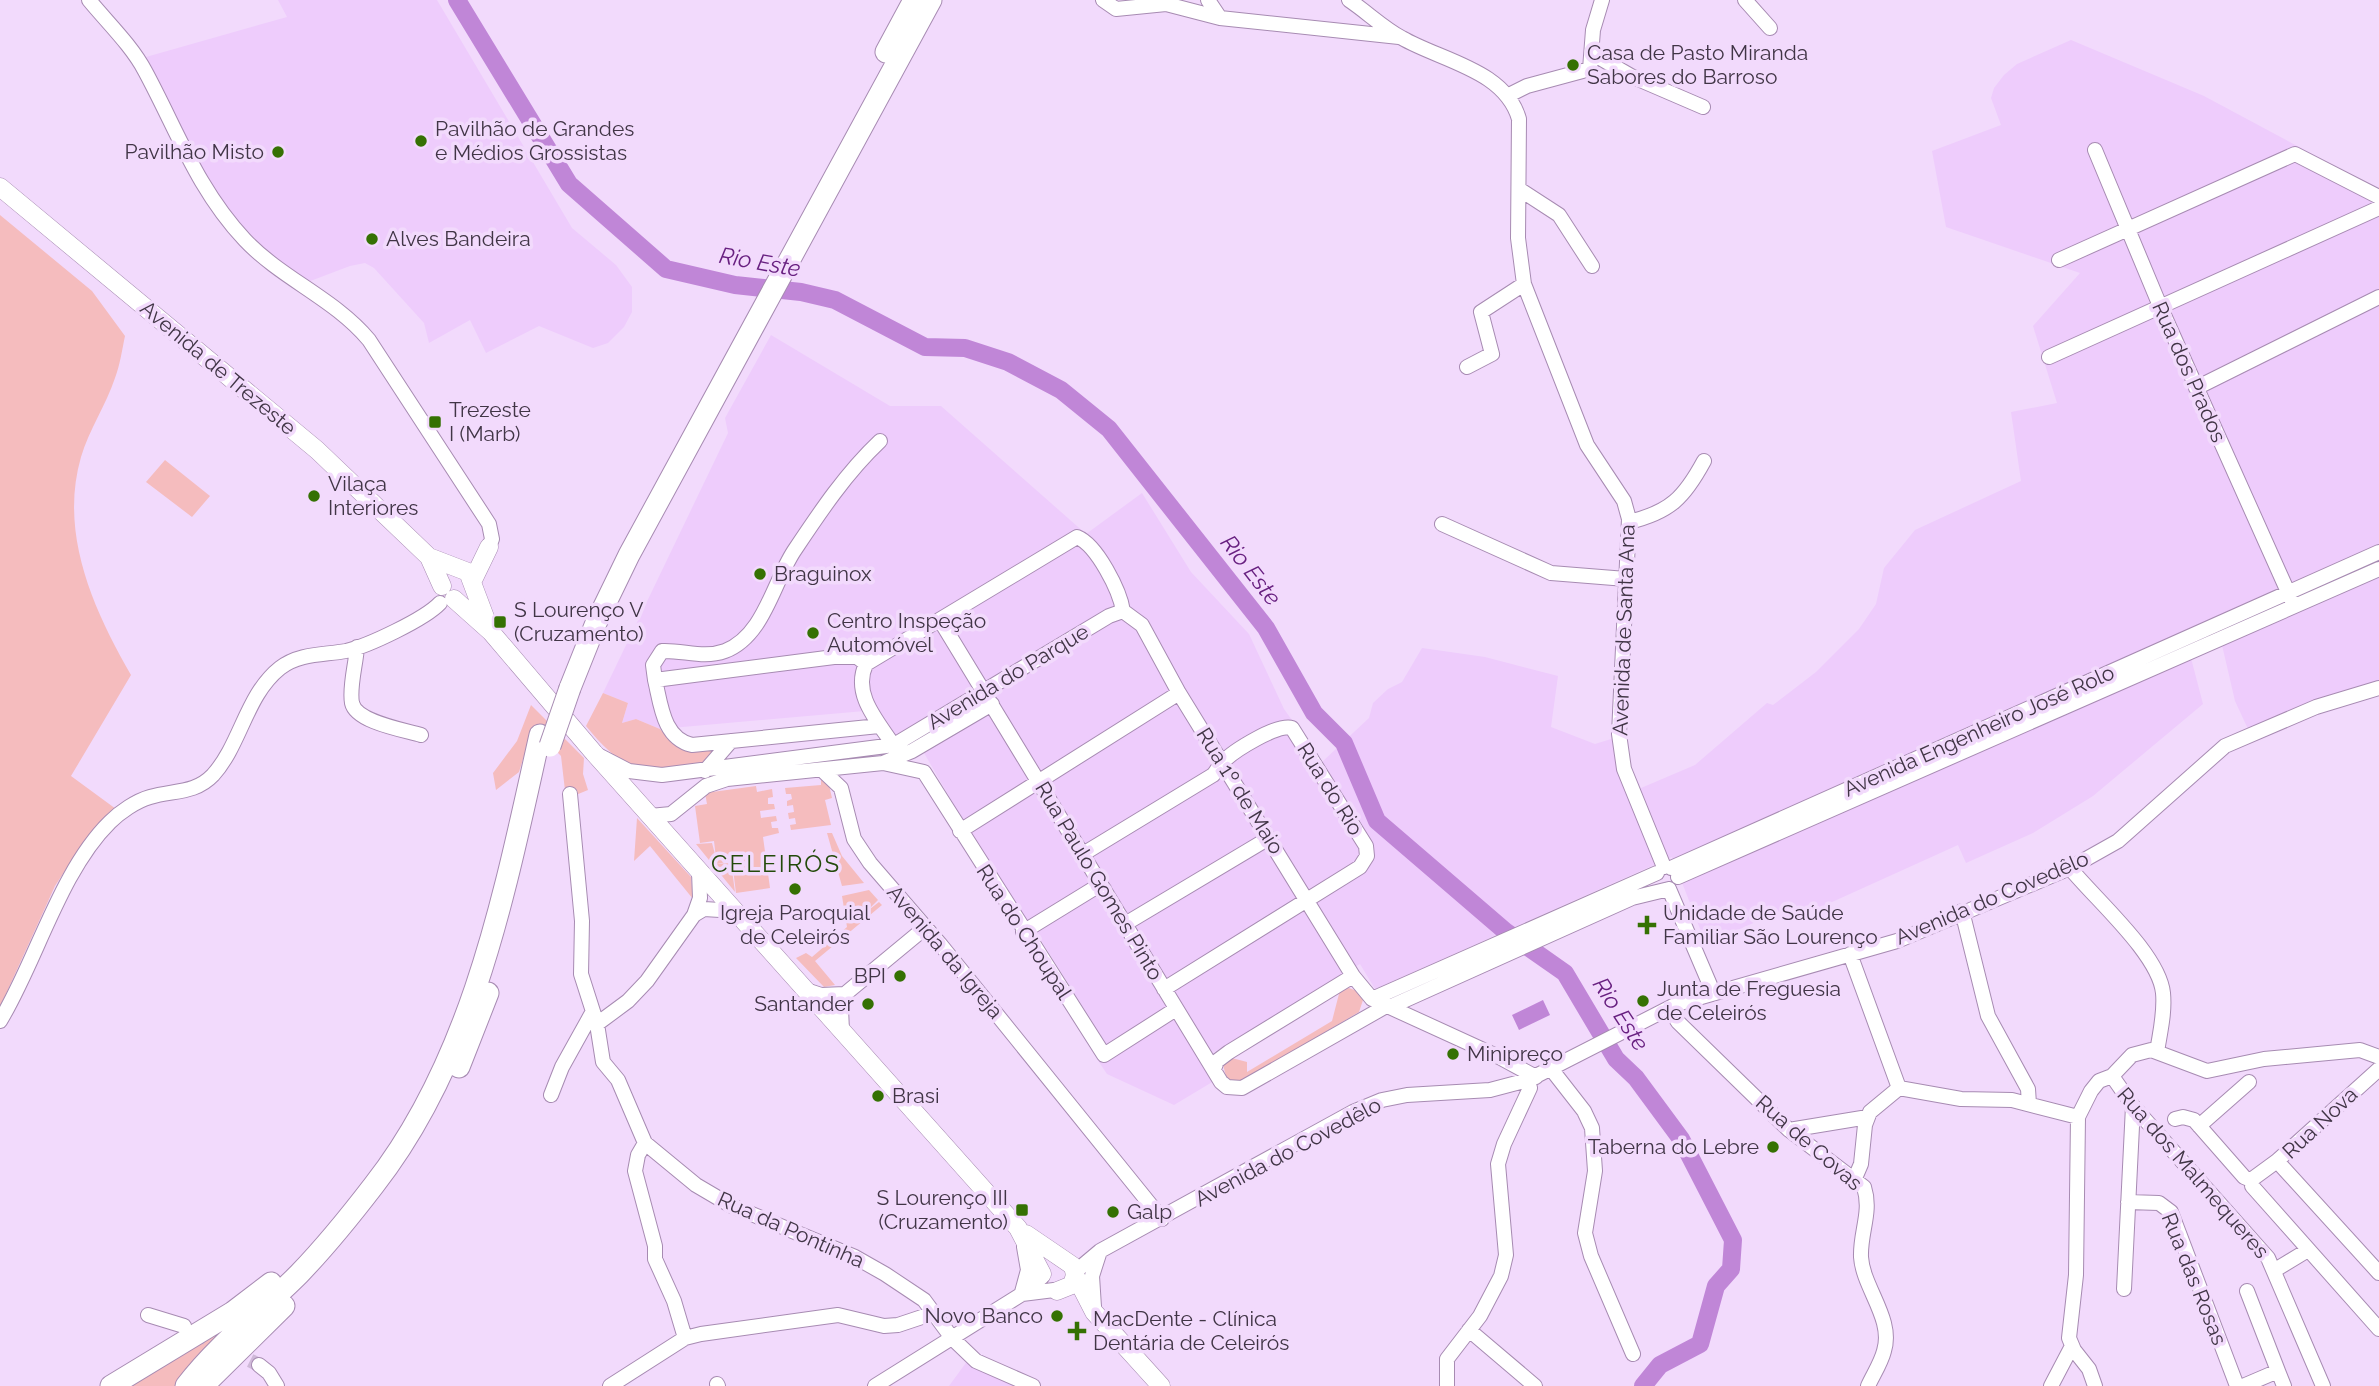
<svg xmlns="http://www.w3.org/2000/svg" width="2379" height="1386" viewBox="0 0 2379 1386" font-family="Raleway,sans-serif">
  <style>
    .built { fill: #eeccfc }
    .green { fill: #f5bcbe }
    .water { fill: #c086d7 }
    .lines { fill: none; stroke-linecap: round; stroke-linejoin: round }
    .river { stroke: #c086d7; stroke-width: 18 }
    .minor-tunnel { stroke: #cfb9d8; stroke-width: 14; stroke-dasharray: 14 7; stroke-linecap: butt }
    .minor-casing { stroke: #a78bb2; stroke-width: 16 }
    .major-casing { stroke: #a78bb2; stroke-width: 19 }
    .highway-casing { stroke: #a78bb2; stroke-width: 23 }
    .minor { stroke: #fff; stroke-width: 14 }
    .major { stroke: #fff; stroke-width: 18 }
    .highway { stroke: #fff; stroke-width: 21 }
    .highway-bridge-casing { stroke: #a78bb2; stroke-width: 23; stroke-linecap: butt }
    .highway-bridge { stroke: #fff; stroke-width: 21 }
    .poi-dot { fill: #357103; stroke: #f2dafc; stroke-width: 2.5 }
    .labels { text-anchor: middle; stroke-width: 7; stroke-linejoin: round; paint-order: stroke }
    .poi-label { font-size: 21px; fill: #413546; stroke: #f2dafc; text-anchor: start }
    .street-label { font-size: 21px; fill: #413546; stroke: #f2dafc }
    .water-label { font-size: 23px; font-style: italic; fill: #682080; stroke: #f2dafc }
    .quarter-label { font-size: 24px; letter-spacing: 2px; fill: #234a0a; stroke: #f2dafc }
  </style>
  <rect width="100%" height="100%" fill="#f2dafc"/>
  <!-- built -->
  <path class="built" d="M278 0H437L572 228 616 265 632 287V312L624 327 608 343 593 348 539 326 486 353 470 320 429 343 424 323 374 268 365 263 350 266 305 283 258 242 232 214 206 179 146 57 287 17Z
    M2071 40 2204 96 2379 190V682L2248 729 2235 701 2222 645 2191 658 2203 704 2093 796 2033 833 1966 863 1958 845 1799 917 1794 905 1706 944 1672 857 1375 989 1360 964 1201 1060 1214 1081 1174 1105 1107 1074 1097 1059 1110 1050 1036 932 1004 892 912 732 896 739 876 710 660 729 636 719 622 723 628 703 603 693 728 433 725 418 771 335 890 406H941L1086 534 1142 493 1191 572 1249 634 1284 709 1322 762 1369 718 1373 703 1388 689 1402 682 1422 648 1485 657 1558 676 1551 727 1595 744 1624 735 1628 761 1641 788 1695 765 1767 703 1773 705 1816 672 1859 629 1876 604 1884 568 1915 530 2021 481 2011 412 2057 403 2033 326 2080 273 1946 227 1932 151 2001 125 1991 98 1994 88 2004 75 2017 64Z
    M968 1360 1024 1386H949Z"/>
  <!-- green -->
  <path class="green" d="M0 215 92 291 125 336C122 350 120 365 115 378 106 405 89 430 81 457 59 533 93 609 131 675L71 776 116 809 83 843 55 886 0 1007Z
    M165 460 210 496 192 517 146 482Z
    M603 693 628 703 622 723 636 719 660 729 676 746 688 750H717L703 766C644 775 625 774 586 726Z
    M531 705 584 758 583 774 588 790 566 799 561 756 533 727 519 772 496 790 493 773 517 741Z
    M821 779 829 785 832 798 825 800 831 825 791 830 790 825 796 824 795 818 789 819 788 813 794 812 793 805 787 806V801L792 799 791 794H786L785 788 821 785Z
    M756 786 757 792 772 789 773 797 768 798V804H774L775 809 760 811 761 818 776 816 777 821 771 822 772 828H778L779 833 763 837 770 888 736 893 732 861 716 864 731 863 735 892 696 844 712 843 716 858 714 841 700 843 695 806 707 804 705 793Z
    M637 818 691 877 693 899 650 846 634 861Z
    M827 833H832L842 856 864 883 842 886Z
    M869 890 878 900 866 912 879 902 882 905 815 961 835 985 824 987 796 958 806 953 812 957 847 927 842 896Z
    M1349 988 1357 991 1363 1000 1359 1012 1243 1081 1227 1080 1223 1065 1228 1057 1247 1062V1072L1332 1021 1340 990Z
    M236 1318 175 1386H121Z"/>
  <!-- water -->
  <path class="water" d="M1543 1000 1550 1015 1519 1030 1512 1015Z"/>
  <g class="lines">
    <!-- river -->
    <path class="river" d="M457 0 569 184 666 269 735 285 801 292 835 300 925 347 965 348 1008 362 1061 390 1109 429 1266 628 1314 713 1344 743 1377 821 1505 931 1565 973 1616 1059 1636 1078 1681 1139 1733 1240 1731 1269 1716 1286 1700 1344 1660 1365 1643 1386"/>
    <!-- minor-tunnel -->
    <path class="minor-tunnel" d="M194 1332 259 1365"/>
    <!-- minor casing -->
    <g class="minor-casing">
      <path id="minor" d="M89 0C107 22 132 46 145 71 177 130 197 189 245 240 282 279 335 299 369 340L489 524 492 539 489 547
        M1103 0 1116 9 1166 4 1220 18 1399 37
        M1208 0 1220 18
        M1349 0C1367 12 1383 28 1402 38 1442 61 1505 70 1519 119L1518 238 1524 284 1587 445 1624 501 1629 519 1619 734 1624 769 1664 867
        M1745 0 1770 28
        M1593 54 1631 76 1703 107
        M1509 95 1527 86 1590 69 1593 30 1602 0
        M2095 150 2160 306 2292 601
        M1519 189 1559 215 1592 266
        M2059 260 2295 154 2379 197
        M2049 357 2379 208
        M1467 367 1492 354 1481 312 1524 284
        M2196 388 2379 297
        M1629 522C1670 512 1684 498 1704 461
        M1442 524 1551 573 1626 579
        M1123 611 1142 625 1179 693 1353 976 1372 999 1501 1058 1536 1077
        M940 620 1221 1082 1227 1087 1242 1088 1388 1005
        M357 647C356 664 349 687 352 703 356 722 404 730 421 735
        M866 664 857 657H834L655 680C661 705 663 738 692 745L879 726
        M655 680 653 665 662 651C684 650 703 659 725 651 764 636 773 583 794 551 820 512 846 473 880 441
        M600 756 629 771 662 775 894 745 1109 616 1123 611
        M900 756C885 728 850 698 866 664L1077 537C1097 545 1120 591 1123 611
        M883 763 924 772 1104 1055 1176 1009
        M705 771 731 741
        M823 771 841 788 854 839 870 863 940 944 1162 1219
        M570 794 582 921 581 974 597 1024 603 1062 618 1080 645 1143 696 1185 730 1205 855 1257 885 1274 924 1300 952 1338 976 1361 1033 1386
        M650 816 671 814 706 786 727 779 883 763 912 751 992 704
        M960 831 1179 693
        M1083 854 1213 775C1217 771 1219 765 1223 762 1233 751 1278 723 1292 728L1366 846 1367 856 1360 867 1164 989
        M1671 868 2379 552
        M2070 868C2095 899 2159 954 2163 993 2165 1013 2160 1032 2157 1052
        M1678 877 2379 569
        M1669 889 1713 992
        M1962 911 1988 1016 2028 1089 2029 1104
        M694 915 704 909 736 911
        M1125 924 1269 838
        M1023 932 1093 889H1104
        M1850 954 1899 1088
        M806 990 821 995 845 994 926 927
        M1372 999 1657 873
        M1392 1006 1632 898 1669 889
        M1669 1008 1678 1022 1789 1130 1864 1187C1872 1212 1860 1232 1861 1257 1863 1288 1894 1319 1884 1351 1881 1363 1873 1375 1868 1386
        M0 1021C36 962 60 871 110 822 120 812 136 801 150 797 173 790 195 794 213 775 241 744 246 695 280 668 299 653 324 655 346 651 368 646 425 619 440 603
        M597 1024 628 1001 647 981 694 915 700 898 699 872
        M842 1031 841 1008 845 994
        M1214 1069 1217 1061 1229 1052 1353 976
        M2379 1069 2277 1161 2379 1273
        M1552 1070 1584 1111 1592 1128 1595 1171 1585 1233 1591 1256 1633 1354
        M2112 1076 2133 1106 2268 1258 2323 1386
        M1899 1088 1961 1099 2012 1100 2078 1117
        M551 1095 562 1067 592 1013
        M2175 1119 2183 1117 2194 1120 2244 1177 2251 1180 2277 1161
        M2199 1126 2249 1082
        M1789 1130 1868 1117
        M645 1143 638 1155 635 1171 655 1246V1259L674 1301 685 1338
        M1855 1178 1861 1164 1865 1125 1870 1112 1899 1088
        M2252 1186 2379 1329
        M2128 1202 2159 1203 2171 1212 2237 1386
        M2275 1270 2308 1250
        M1075 1272 1100 1251 1353 1112 1382 1100 1407 1095 1490 1090 1528 1080 1677 1004 1897 941 2070 868 2118 841 2225 746 2316 707 2379 688
        M2124 1289 2133 1106
        M1022 1292 1028 1270 1024 1247
        M1022 1294 1054 1290
        M1094 1307 1092 1276 1100 1251
        M148 1315 184 1326
        M1469 1330 1535 1386
        M259 1365 269 1373 277 1386
        M2278 1371 2284 1386
        M717 1384 718 1386
        M610 1386 685 1338 701 1334 838 1315 884 1326 898 1325 934 1313
        M875 1386 1022 1294 1042 1277
        M1447 1386V1359L1480 1316 1501 1276 1506 1255 1498 1164 1504 1144 1530 1088 1528 1080
        M2051 1386 2072 1346
        M2095 1386 2089 1369 2074 1350 2069 1338 2076 1275 2078 1117 2091 1091 2099 1081 2112 1076 2132 1055 2151 1050 2207 1071 2264 1059 2360 1050 2379 1057
        M2243 1386 2278 1371 2247 1291"/>
    </g>
    <!-- major casing -->
    <g class="major-casing">
      <path id="major" d="M0 187 317 450 429 557 442 586
        M429 557 468 572 488 625
        M473 580 489 547
        M454 599 491 632 594 753 1018 1228 1042 1274
        M1026 1234 1073 1266 1075 1275 1072 1285 1057 1291
        M1075 1275 1094 1312 1161 1386"/>
    </g>
    <!-- highway casing -->
    <g class="highway-casing">
      <path id="highway" d="M886 52 914 0
        M570 688 596 623 629 555 931 0
        M459 1067 488 993
        M111 1386 233 1312 271 1283
        M186 1386C219 1343 261 1312 299 1274 326 1246 351 1215 374 1185 474 1057 505 890 540 735
        M203 1386 284 1306"/>
    </g>
    <!-- minor -->
    <use href="#minor" class="minor"/>
    <!-- major -->
    <use href="#major" class="major"/>
    <!-- highway -->
    <use href="#highway" class="highway"/>
    <!-- highway-bridge casing -->
    <g class="highway-bridge-casing">
      <path id="highway-bridge" d="M550 746 570 688"/>
    </g>
    <!-- highway-bridge -->
    <use href="#highway-bridge" class="highway-bridge"/>
  </g>
  <!-- markers -->
  <g class="poi-dot">
    <circle cx="1573" cy="65" r="7"/>
    <circle cx="421" cy="141" r="7"/>
    <circle cx="278" cy="152" r="7"/>
    <circle cx="372" cy="239" r="7"/>
    <rect x="428" y="415" width="14" height="14" rx="3.5"/>
    <circle cx="314" cy="496" r="7"/>
    <circle cx="760" cy="574" r="7"/>
    <rect x="493" y="615" width="14" height="14" rx="3.5"/>
    <circle cx="813" cy="633" r="7"/>
    <circle cx="795" cy="889" r="7"/>
    <path d="M1643.5 914.5h7v7h7v7h-7v7h-7v-7h-7v-7h7z"/>
    <circle cx="900" cy="976" r="7"/>
    <circle cx="1643" cy="1001" r="7"/>
    <circle cx="868" cy="1004" r="7"/>
    <circle cx="1453" cy="1054" r="7"/>
    <circle cx="878" cy="1096" r="7"/>
    <circle cx="1773" cy="1147" r="7"/>
    <rect x="1015" y="1203" width="14" height="14" rx="3.5"/>
    <circle cx="1113" cy="1212" r="7"/>
    <circle cx="1057" cy="1316" r="7"/>
    <path d="M1073.5 1320.5h7v7h7v7h-7v7h-7v-7h-7v-7h7z"/>
  </g>
  <g class="labels">
    <!-- poi labels -->
    <g class="poi-label">
      <text x="1587" y="60">Casa de Pasto Miranda<tspan x="1587" dy="24">Sabores do Barroso</tspan></text>
      <text x="435" y="136">Pavilhão de Grandes<tspan x="435" dy="24">e Médios Grossistas</tspan></text>
      <text x="264" y="159" text-anchor="end">Pavilhão Misto</text>
      <text x="386" y="246">Alves Bandeira</text>
      <text x="449" y="417">Trezeste<tspan x="449" dy="24">I (Marb)</tspan></text>
      <text x="328" y="491">Vilaça<tspan x="328" dy="24">Interiores</tspan></text>
      <text x="774" y="581">Braguinox</text>
      <text x="514" y="617">S Lourenço V<tspan x="514" dy="24">(Cruzamento)</tspan></text>
      <text x="827" y="628">Centro Inspeção<tspan x="827" dy="24">Automóvel</tspan></text>
      <text x="795" y="920" text-anchor="middle">Igreja Paroquial<tspan x="795" dy="24">de Celeirós</tspan></text>
      <text x="1663" y="920">Unidade de Saúde<tspan x="1663" dy="24">Familiar São Lourenço</tspan></text>
      <text x="886" y="983" text-anchor="end">BPI</text>
      <text x="1657" y="996">Junta de Freguesia<tspan x="1657" dy="24">de Celeirós</tspan></text>
      <text x="854" y="1011" text-anchor="end">Santander</text>
      <text x="1467" y="1061">Minipreço</text>
      <text x="892" y="1103">Brasi</text>
      <text x="1759" y="1154" text-anchor="end">Taberna do Lebre</text>
      <text x="1008" y="1205" text-anchor="end">S Lourenço III<tspan x="1008" dy="24">(Cruzamento)</tspan></text>
      <text x="1127" y="1219">Galp</text>
      <text x="1043" y="1323" text-anchor="end">Novo Banco</text>
      <text x="1093" y="1326">MacDente - Clínica<tspan x="1093" dy="24">Dentária de Celeirós</tspan></text>
    </g>
    <!-- street labels -->
    <g class="street-label">
      <text transform="translate(218 368) rotate(40)" y="7">Avenida de Trezeste</text>
      <text transform="translate(2189 372) rotate(66)" y="7">Rua dos Prados</text>
      <text transform="translate(1624 630) rotate(-88)" y="7">Avenida de Santa Ana</text>
      <text transform="translate(1008 677) rotate(-31)" y="7">Avenida do Parque</text>
      <text transform="translate(1979 731) rotate(-24)" y="7">Avenida Engenheiro José Rolo</text>
      <text transform="translate(1330 789) rotate(58)" y="7">Rua do Rio</text>
      <text transform="translate(1240 791) rotate(58)" y="7">Rua 1º de Maio</text>
      <text transform="translate(1099 881) rotate(59)" y="7">Rua Paulo Gomes Pinto</text>
      <text transform="translate(1992 898) rotate(-23)" y="7">Avenida do Covedêlo</text>
      <text transform="translate(1024 932) rotate(57)" y="7">Rua do Choupal</text>
      <text transform="translate(945 952) rotate(50)" y="7">Avenida da Igreja</text>
      <text transform="translate(2320 1123) rotate(-43)" y="7">Rua Nova</text>
      <text transform="translate(1809 1143) rotate(41)" y="7">Rua de Covas</text>
      <text transform="translate(1288 1152) rotate(-28)" y="7">Avenida do Covedêlo</text>
      <text transform="translate(2193 1173) rotate(49)" y="7">Rua dos Malmequeres</text>
      <text transform="translate(791 1230) rotate(24)" y="7">Rua da Pontinha</text>
      <text transform="translate(2194 1279) rotate(68)" y="7">Rua das Rosas</text>
    </g>
    <!-- water labels -->
    <g class="water-label">
      <text transform="translate(760 262) rotate(10)" y="8">Rio Este</text>
      <text transform="translate(1251 570) rotate(52)" y="8">Rio Este</text>
      <text transform="translate(1621 1014) rotate(57)" y="8">Rio Este</text>
    </g>
    <!-- quarter labels -->
    <g class="quarter-label">
      <text x="776" y="872">CELEIRÓS</text>
    </g>
  </g>
</svg>
